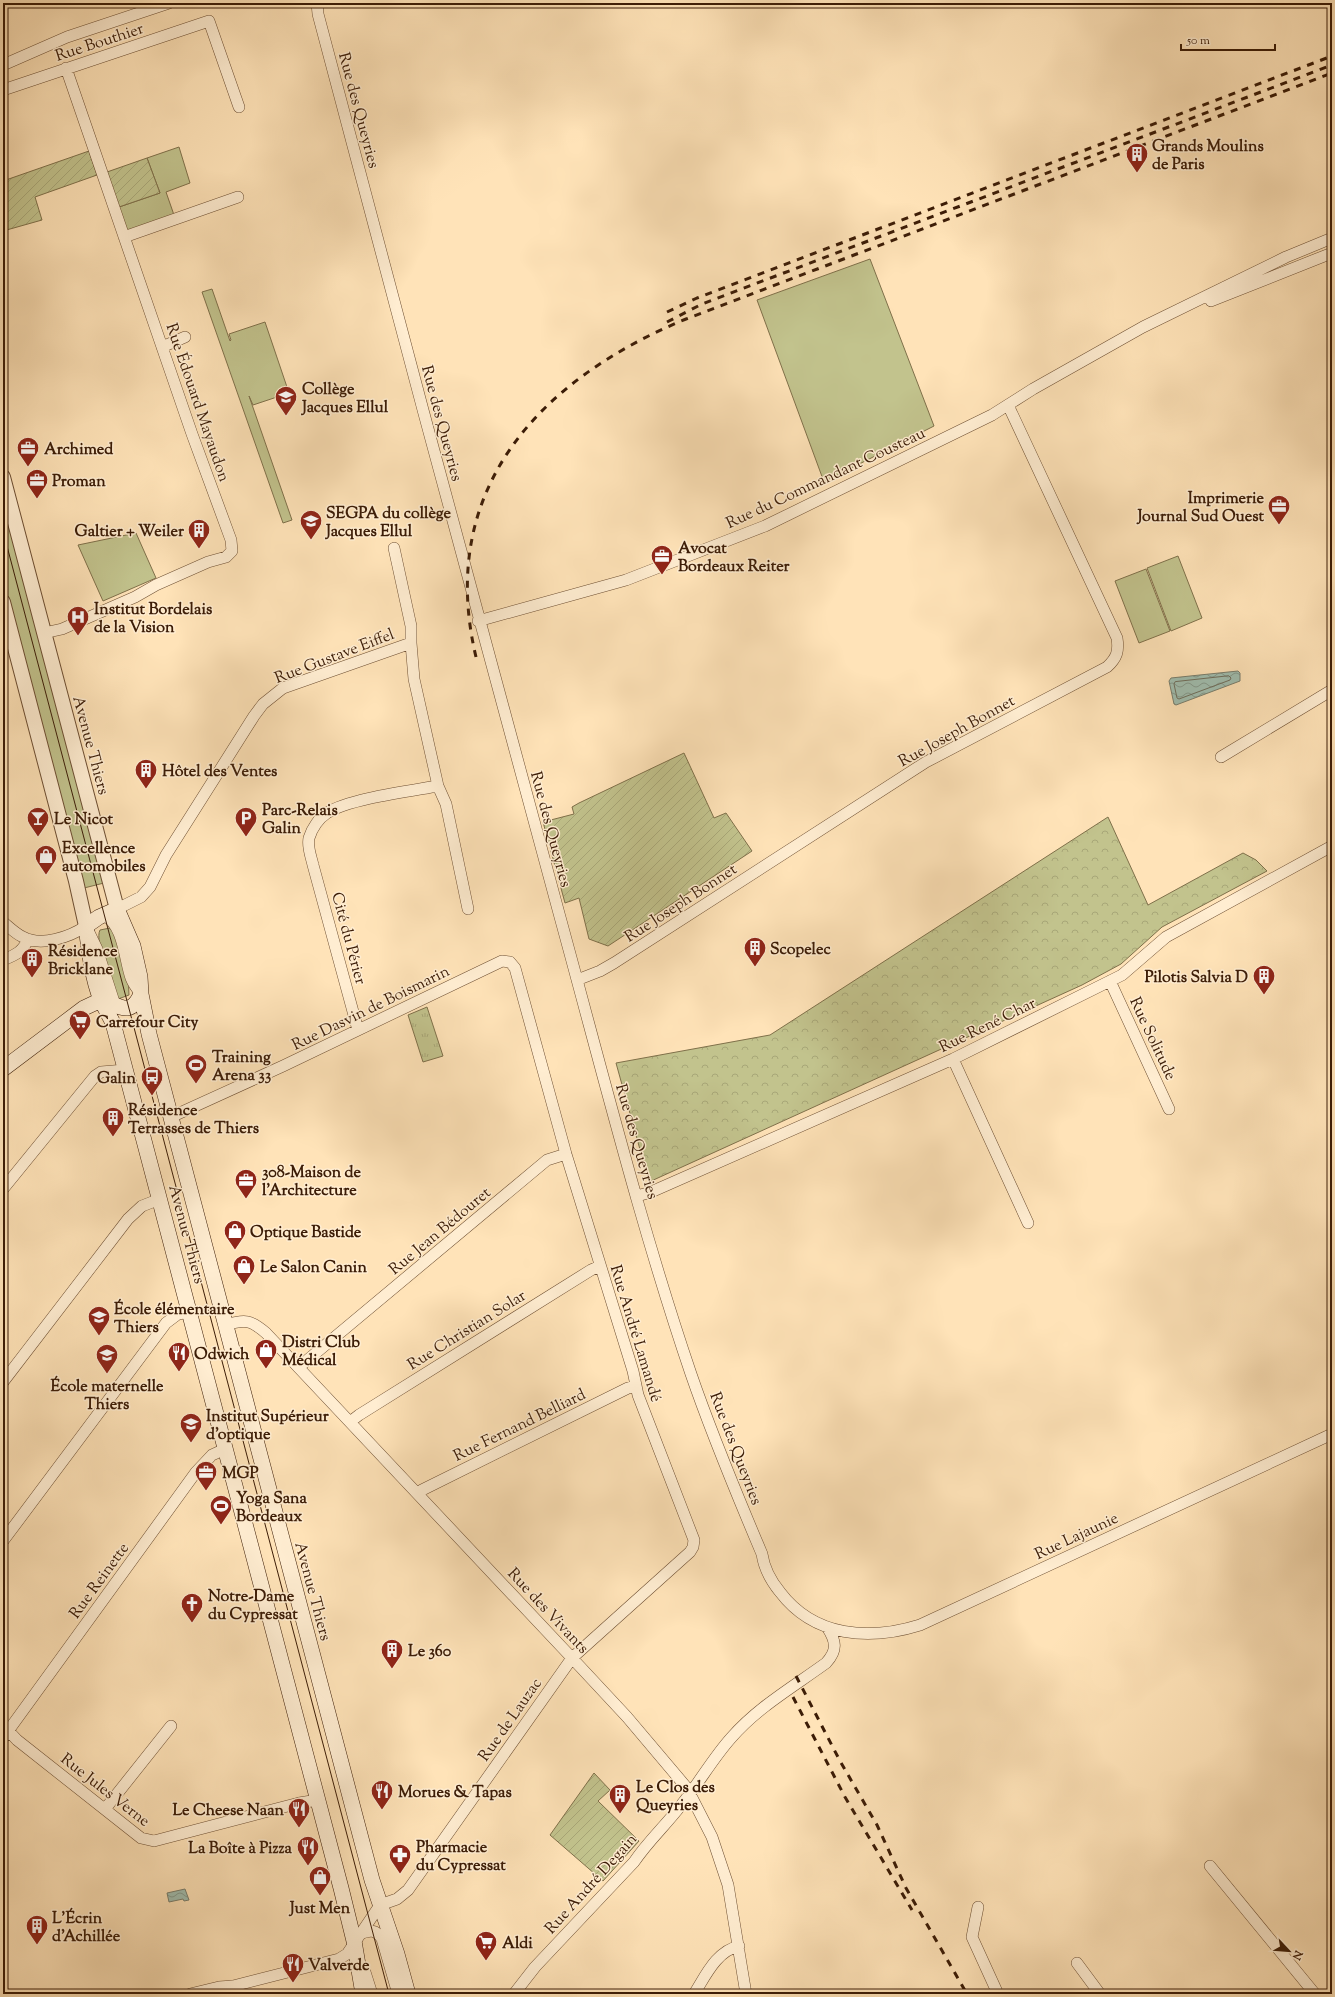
<svg xmlns="http://www.w3.org/2000/svg" width="1335" height="1997" viewBox="0 0 1335 1997" font-family="'Sorts Mill Goudy',serif">
  <style>
    .grass { fill: #c2c38d; stroke: #7f704a }
    .forest { fill: url(#forest-crowns); stroke: #7f704a }
    .park { fill: url(#park-tufts); stroke: #7f704a }
    .garden { fill: url(#garden-furrows); stroke: #7f704a }
    .water { fill: url(#water-waves); stroke: #787d6c }
    .lines { fill: none; stroke-linecap: round; stroke-linejoin: round }
    .shore { stroke: #6e6d5b; stroke-width: 1 }
    .minor-casing { stroke: #6d4e32; stroke-width: 12 }
    .tertiary-casing { stroke: #6d4e32; stroke-width: 16 }
    .secondary-casing { stroke: #3c1c06; stroke-width: 16 }
    .minor { stroke: #ffedd1; stroke-width: 11 }
    .tertiary { stroke: #ffedd1; stroke-width: 14 }
    .secondary { stroke: #ffedd1; stroke-width: 15 }
    .tram { stroke: #3c1c06; stroke-width: 1 }
    .rail { stroke: #3c1c06; stroke-width: 3; stroke-dasharray: 7 7; stroke-linecap: butt }
    .labels { text-anchor: middle; stroke-width: 3; stroke-linejoin: round; paint-order: stroke }
    .street-label { font-size: 16px; fill: #3c1c06; stroke: #ffedd1 }
    .poi-label { font-size: 16px; font-weight: bold; fill: #3c1c06; stroke: #ffedd1; text-anchor: start }
  </style>
  <defs>
    <pattern id="forest-crowns" width="20" height="18" patternUnits="userSpaceOnUse"><rect width="20" height="18" fill="#c2c38d"/><path d="M2 6a3 3 0 1 1 6 0M12 15a3 3 0 1 1 6 0" fill="none" stroke="#a8a778"/></pattern>
    <pattern id="park-tufts" width="24" height="20" patternUnits="userSpaceOnUse"><rect width="24" height="20" fill="#c2c38d"/><path d="M3 7l-1-3M5 7V3M7 7l1-3M15 17l-1-3M17 17v-4M19 17l1-3" fill="none" stroke="#a8a778"/></pattern>
    <pattern id="garden-furrows" width="10" height="10" patternUnits="userSpaceOnUse"><rect width="10" height="10" fill="#c2c38d"/><path d="M-1 1l2-2M0 10L10 0M9 11l2-2" fill="none" stroke="#a8a778"/></pattern>
    <pattern id="water-waves" width="16" height="10" patternUnits="userSpaceOnUse"><rect width="16" height="10" fill="#a0beb0"/><path d="M0 5q4-4 8 0t8 0" fill="none" stroke="#849a8d"/></pattern>
  </defs>
  <rect width="100%" height="100%" fill="#ffe3b8"/>
  <filter id="stains"><feTurbulence type="fractalNoise" baseFrequency=".005" numOctaves="4"/><feColorMatrix values="0 0 0 0 .2 0 0 0 0 .09 0 0 0 0 .02 0 0 0 .5 -.17"/></filter>
  <radialGradient id="worn" r=".72"><stop offset=".6" stop-color="#630" stop-opacity="0"/><stop offset="1" stop-color="#630" stop-opacity=".3"/></radialGradient>
  <!-- grass -->
  <path class="grass" d="M179 147 190 183 166 192 174 215 127 231 119 207 160 193 147 158Z
    M870 259 934 426 824 482 757 300Z
    M212 289 230 341 231 340 229 334 265 322 289 393 253 405 249 396 292 520 283 523 202 292Z
    M3 504 104 883 84 888 3 579Z
    M136 533 156 578 103 601 78 545Z
    M1178 556 1202 618 1171 631 1147 568Z
    M1146 569 1170 631 1139 643 1115 581Z
    M110 928 113 930C120 951 129 972 129 995L118 999C113 986 94 941 100 930Z"/>
  <!-- forest -->
  <path class="forest" d="M1108 817 1148 905 1243 853 1256 860 1267 871 1162 927 1121 964 1082 985 649 1182 616 1063 770 1035Z"/>
  <!-- park -->
  <path class="park" d="M427 1007 443 1056 423 1062 408 1015Z"/>
  <!-- garden -->
  <path class="garden" d="M89 151 97 175 35 197 42 220 3 231V181Z
    M147 158 160 193 119 207 107 172Z
    M684 753 714 818 726 813 752 851 608 946 589 939 579 898 565 903 543 822 574 814 572 807 579 803Z
    M594 1773 610 1790 598 1801 639 1841 603 1881 550 1835Z"/>
  <!-- water -->
  <path class="water" d="M1238 671 1240 673V681L1176 705 1174 704 1169 681 1171 678Z
    M185 1889 189 1900 184 1901 183 1899 169 1902 167 1893Z"/>
  <g class="lines">
    <!-- shore -->
    <path class="shore" d="M1229 676 1231 678 1230 680 1179 699 1177 698 1174 684 1175 682Z"/>
    <!-- minor casing -->
    <g class="minor-casing">
      <path id="minor" d="M317 3 318 14C398 315 477 617 560 917 602 1070 640 1224 691 1374 712 1435 737 1495 762 1554 764 1568 771 1581 780 1592 814 1637 869 1641 920 1625L1332 1434
        M3 65 67 37 169 3
        M3 90 209 21 239 107
        M124 237 238 197
        M1211 301 1332 253
        M162 347 185 337
        M394 548 411 626V643
        M478 621 626 580 765 526 992 415 1033 389 1143 327 1286 257 1332 238
        M44 633 62 629 135 597 156 585 208 562 226 557 232 551 231 540 192 434 66 68
        M1221 757 1332 690
        M117 909 141 897 150 887 166 855 254 716 263 704 283 688 411 643 414 679 438 786 446 804 468 909
        M104 915C124 926 124 958 131 978 133 983 137 989 141 994
        M3 922C9 927 16 934 23 937 41 947 70 937 86 926L97 949 115 1005
        M3 960C15 955 23 952 28 939
        M577 980 600 971 614 963 926 762 1107 667C1117 658 1119 651 1117 638L1008 405
        M1110 981 1169 1109
        M358 1030 313 865C311 856 307 847 309 838 312 828 319 818 327 813 348 799 410 791 438 786
        M953 1059 1028 1223
        M171 1117 283 1066 502 961 510 962 515 968 566 1154 633 1371 638 1395 694 1540 693 1547 690 1552 572 1658 408 1890 397 1899 380 1905 347 1954 339 1959 233 1986 219 1987 190 1994
        M3 1189 95 1076 101 1072 125 1070
        M637 1196 651 1192 953 1059 1110 981 1122 975 1166 937 1332 846
        M226 1325C245 1319 251 1320 266 1333L572 1658 627 1717 687 1788 712 1837 728 1885 746 1994
        M299 1367 547 1160 566 1154
        M3 1382 128 1219 142 1206 160 1199
        M350 1422 359 1415 591 1270 600 1266
        M418 1494 422 1490 628 1388 635 1386
        M3 1541 166 1323 178 1314 190 1312
        M3 1725 17 1740 141 1838 154 1841 299 1803 318 1800
        M3 1738 196 1472 212 1455 225 1449
        M105 1809 171 1726
        M1210 1866 1315 1994
        M978 1907 972 1937 998 1994
        M359 1934C370 1930 376 1929 382 1939L398 1994
        M1077 1963 1100 1994
        M365 1972 372 1994
        M514 1994 535 1967 634 1862C648 1841 667 1824 682 1804 699 1783 713 1758 731 1738 758 1707 793 1687 826 1663 838 1650 836 1641 827 1627
        M694 1994C705 1977 716 1951 739 1946"/>
    </g>
    <!-- tertiary casing -->
    <g class="tertiary-casing">
      <path id="tertiary" d="M3 477 117 909
        M3 602 76 881 86 926"/>
    </g>
    <!-- secondary casing -->
    <g class="secondary-casing">
      <path id="secondary" d="M101 1000C120 1005 130 1018 141 994
        M3 1069 84 1008 101 1000
        M363 1994 354 1941 341 1888 113 1023C109 1015 105 1008 101 1000 92 977 89 951 86 926L99 917 117 909 133 946 140 977 141 994 149 1034 372 1880 397 1954 408 1994"/>
    </g>
    <!-- minor -->
    <use href="#minor" class="minor"/>
    <!-- tertiary -->
    <use href="#tertiary" class="tertiary"/>
    <!-- secondary -->
    <use href="#secondary" class="secondary"/>
    <!-- tram -->
    <path class="tram" d="M3 531 389 1994"/>
    <!-- rail -->
    <path class="rail" d="M667 312 697 298 1332 56
      M667 322 702 304 1332 65
      M476 657C436 489 540 379 686 319L1332 73
      M796 1676 840 1761 877 1825 906 1888 967 1994
      M793 1697 845 1797 912 1910"/>
  </g>
  <!-- icons -->
  <defs>
    <g id="building-pin" transform="scale(1.15)"><path d="M0 17L-7.5 6A9.5 9.5 0 1 1 7.5 6Z" fill="#8f2418" stroke="#ffedd1"/><path d="M-4-6H4V6H1V3H-1V6H-4ZM-2.5-4.3h1.7v1.8h-1.7ZM.8-4.3h1.7v1.8H.8ZM-2.5-1h1.7V.8h-1.7ZM.8-1h1.7V.8H.8Z" fill="#fff"/></g>
    <g id="school-pin" transform="scale(1.15)"><path d="M0 17L-7.5 6A9.5 9.5 0 1 1 7.5 6Z" fill="#8f2418" stroke="#ffedd1"/><path d="M0-5L7-2L0 1L-7-2ZM-4 1L0 2.5L4 1V4Q0 6-4 4Z" fill="#fff"/></g>
    <g id="office-pin" transform="scale(1.15)"><path d="M0 17L-7.5 6A9.5 9.5 0 1 1 7.5 6Z" fill="#8f2418" stroke="#ffedd1"/><path d="M-6-3h4V-5.5h4V-3h4V5H-6ZM-1-4.5V-3h2v-1.5ZM-6 0V1H6V0Z" fill="#fff"/></g>
    <g id="hospital-pin" transform="scale(1.15)"><path d="M0 17L-7.5 6A9.5 9.5 0 1 1 7.5 6Z" fill="#8f2418" stroke="#ffedd1"/><path d="M-5-5h3v3.5h4V-5h3V5h-3V1.5h-4V5h-3Z" fill="#fff"/></g>
    <g id="bar-pin" transform="scale(1.15)"><path d="M0 17L-7.5 6A9.5 9.5 0 1 1 7.5 6Z" fill="#8f2418" stroke="#ffedd1"/><path d="M-6-5H6L.8 .8V4.5H3.5V6h-7V4.5H-.8V.8Z" fill="#fff"/></g>
    <g id="parking-pin" transform="scale(1.15)"><path d="M0 17L-7.5 6A9.5 9.5 0 1 1 7.5 6Z" fill="#8f2418" stroke="#ffedd1"/><path d="M-3.5-5.5H1a3.5 3.5 0 0 1 0 7H-1V5.5H-3.5ZM-1-3.4V-.6H.8a1.4 1.4 0 0 0 0-2.8Z" fill="#fff"/></g>
    <g id="shop-pin" transform="scale(1.15)"><path d="M0 17L-7.5 6A9.5 9.5 0 1 1 7.5 6Z" fill="#8f2418" stroke="#ffedd1"/><path d="M-5-2.5h2.3a2.7 3.5 0 0 1 5.4 0H5L5.5 6h-11ZM-1.5-2.5h3a1.5 2.3 0 0 0-3 0Z" fill="#fff"/></g>
    <g id="supermarket-pin" transform="scale(1.15)"><path d="M0 17L-7.5 6A9.5 9.5 0 1 1 7.5 6Z" fill="#8f2418" stroke="#ffedd1"/><path d="M-6-5.5h2.5l.6 2H6L4.5 2H-2.5L-4.4-4H-6ZM-1.5 3.2a1.3 1.3 0 1 0 .1 0ZM3 3.2a1.3 1.3 0 1 0 .1 0Z" fill="#fff"/></g>
    <g id="stadium-pin" transform="scale(1.15)"><path d="M0 17L-7.5 6A9.5 9.5 0 1 1 7.5 6Z" fill="#8f2418" stroke="#ffedd1"/><path d="M0-5a6.5 5 0 1 0 0 10a6.5 5 0 1 0 0-10ZM-3.5-1.8h7v3.6h-7Z" fill="#fff"/></g>
    <g id="bus-pin" transform="scale(1.15)"><path d="M0 17L-7.5 6A9.5 9.5 0 1 1 7.5 6Z" fill="#8f2418" stroke="#ffedd1"/><path d="M-5-6H5V4H4V6H2V4H-2V6H-4V4H-5ZM-3.5-4V0h7V-4ZM-3.5 1.2v1.5H-2V1.2ZM2 1.2v1.5H3.5V1.2Z" fill="#fff"/></g>
    <g id="restaurant-pin" transform="scale(1.15)"><path d="M0 17L-7.5 6A9.5 9.5 0 1 1 7.5 6Z" fill="#8f2418" stroke="#ffedd1"/><path d="M-5-6h1v4h1v-4h1v4h1v-4h1v5L-1.5 .5V6h-2V.5L-5-1ZM5-6V6H3V1.5H1.5Q1.5-4 5-6Z" fill="#fff"/></g>
    <g id="university-pin" transform="scale(1.15)"><path d="M0 17L-7.5 6A9.5 9.5 0 1 1 7.5 6Z" fill="#8f2418" stroke="#ffedd1"/><path d="M0-5L7-2L0 1L-7-2ZM-4 1L0 2.5L4 1V4Q0 6-4 4Z" fill="#fff"/></g>
    <g id="church-pin" transform="scale(1.15)"><path d="M0 17L-7.5 6A9.5 9.5 0 1 1 7.5 6Z" fill="#8f2418" stroke="#ffedd1"/><path d="M-1.2-6h2.4v3.5h3.3v2.4h-3.3V6h-2.4V-.1h-3.3v-2.4h3.3Z" fill="#fff"/></g>
    <g id="pharmacy-pin" transform="scale(1.15)"><path d="M0 17L-7.5 6A9.5 9.5 0 1 1 7.5 6Z" fill="#8f2418" stroke="#ffedd1"/><path d="M-2-6h4v4h4v4h-4v4h-4v-4h-4v-4h4Z" fill="#fff"/></g>
  </defs>
  <g fill-rule="evenodd">
    <use href="#building-pin" x="1137" y="154"/>
    <use href="#school-pin" x="286" y="397"/>
    <use href="#office-pin" x="28" y="448"/>
    <use href="#office-pin" x="37" y="480"/>
    <use href="#office-pin" x="1279" y="506"/>
    <use href="#school-pin" x="311" y="521"/>
    <use href="#building-pin" x="199" y="530"/>
    <use href="#office-pin" x="662" y="556"/>
    <use href="#hospital-pin" x="78" y="617"/>
    <use href="#building-pin" x="146" y="770"/>
    <use href="#bar-pin" x="38" y="818"/>
    <use href="#parking-pin" x="246" y="818"/>
    <use href="#shop-pin" x="46" y="856"/>
    <use href="#building-pin" x="755" y="948"/>
    <use href="#building-pin" x="32" y="959"/>
    <use href="#building-pin" x="1264" y="976"/>
    <use href="#supermarket-pin" x="80" y="1021"/>
    <use href="#stadium-pin" x="196" y="1065"/>
    <use href="#bus-pin" x="152" y="1077"/>
    <use href="#building-pin" x="113" y="1118"/>
    <use href="#office-pin" x="246" y="1180"/>
    <use href="#shop-pin" x="235" y="1231"/>
    <use href="#shop-pin" x="244" y="1266"/>
    <use href="#school-pin" x="99" y="1317"/>
    <use href="#shop-pin" x="266" y="1350"/>
    <use href="#restaurant-pin" x="179" y="1353"/>
    <use href="#school-pin" x="107" y="1355"/>
    <use href="#university-pin" x="191" y="1424"/>
    <use href="#office-pin" x="206" y="1472"/>
    <use href="#stadium-pin" x="221" y="1506"/>
    <use href="#church-pin" x="192" y="1604"/>
    <use href="#building-pin" x="392" y="1650"/>
    <use href="#restaurant-pin" x="382" y="1791"/>
    <use href="#building-pin" x="620" y="1795"/>
    <use href="#restaurant-pin" x="299" y="1809"/>
    <use href="#restaurant-pin" x="308" y="1847"/>
    <use href="#pharmacy-pin" x="400" y="1855"/>
    <use href="#shop-pin" x="320" y="1877"/>
    <use href="#building-pin" x="37" y="1926"/>
    <use href="#supermarket-pin" x="486" y="1942"/>
    <use href="#restaurant-pin" x="293" y="1964"/>
  </g>
  <g class="labels">
    <!-- street labels -->
    <g class="street-label">
      <text transform="translate(99 41) rotate(-18)" y="6">Rue Bouthier</text>
      <text transform="translate(360 110) rotate(75)" y="6">Rue des Queyries</text>
      <text transform="translate(199 402) rotate(71)" y="6">Rue Édouard Mayaudon</text>
      <text transform="translate(443 423) rotate(75)" y="6">Rue des Queyries</text>
      <text transform="translate(825 477) rotate(-25)" y="6">Rue du Commandant Cousteau</text>
      <text transform="translate(334 655) rotate(-21)" y="6">Rue Gustave Eiffel</text>
      <text transform="translate(956 730) rotate(-29)" y="6">Rue Joseph Bonnet</text>
      <text transform="translate(92 745) rotate(75)" y="6">Avenue Thiers</text>
      <text transform="translate(552 829) rotate(75)" y="6">Rue des Queyries</text>
      <text transform="translate(680 902) rotate(-33)" y="6">Rue Joseph Bonnet</text>
      <text transform="translate(350 938) rotate(75)" y="6">Cité du Périer</text>
      <text transform="translate(370 1007) rotate(-26)" y="6">Rue Dasvin de Boismarin</text>
      <text transform="translate(987 1024) rotate(-26)" y="6">Rue René Char</text>
      <text transform="translate(1154 1038) rotate(65)" y="6">Rue Solitude</text>
      <text transform="translate(638 1141) rotate(74)" y="6">Rue des Queyries</text>
      <text transform="translate(439 1230) rotate(-40)" y="6">Rue Jean Bédouret</text>
      <text transform="translate(188 1234) rotate(75)" y="6">Avenue Thiers</text>
      <text transform="translate(466 1329) rotate(-32)" y="6">Rue Christian Solar</text>
      <text transform="translate(637 1333) rotate(73)" y="6">Rue André Lamandé</text>
      <text transform="translate(519 1424) rotate(-26)" y="6">Rue Fernand Belliard</text>
      <text transform="translate(737 1448) rotate(69)" y="6">Rue des Queyries</text>
      <text transform="translate(1076 1535) rotate(-25)" y="6">Rue Lajaunie</text>
      <text transform="translate(98 1580) rotate(-54)" y="6">Rue Reinette</text>
      <text transform="translate(314 1591) rotate(75)" y="6">Avenue Thiers</text>
      <text transform="translate(549 1610) rotate(47)" y="6">Rue des Vivants</text>
      <text transform="translate(509 1719) rotate(-55)" y="6">Rue de Lauzac</text>
      <text transform="translate(106 1789) rotate(38)" y="6">Rue Jules Verne</text>
      <text transform="translate(590 1883) rotate(-48)" y="6">Rue André Degain</text>
    </g>
    <!-- poi labels -->
    <g class="poi-label">
      <text x="1152" y="151">Grands Moulins<tspan x="1152" dy="18">de Paris</tspan></text>
      <text x="302" y="394">Collège<tspan x="302" dy="18">Jacques Ellul</tspan></text>
      <text x="44" y="454">Archimed</text>
      <text x="52" y="486">Proman</text>
      <text x="1264" y="503" text-anchor="end">Imprimerie<tspan x="1264" dy="18">Journal Sud Ouest</tspan></text>
      <text x="326" y="518">SEGPA du collège<tspan x="326" dy="18">Jacques Ellul</tspan></text>
      <text x="184" y="536" text-anchor="end">Galtier + Weiler</text>
      <text x="678" y="553">Avocat<tspan x="678" dy="18">Bordeaux Reiter</tspan></text>
      <text x="94" y="614">Institut Bordelais<tspan x="94" dy="18">de la Vision</tspan></text>
      <text x="162" y="776">Hôtel des Ventes</text>
      <text x="262" y="815">Parc-Relais<tspan x="262" dy="18">Galin</tspan></text>
      <text x="54" y="824">Le Nicot</text>
      <text x="62" y="853">Excellence<tspan x="62" dy="18">automobiles</tspan></text>
      <text x="770" y="954">Scopelec</text>
      <text x="48" y="956">Résidence<tspan x="48" dy="18">Bricklane</tspan></text>
      <text x="1248" y="982" text-anchor="end">Pilotis Salvia D</text>
      <text x="96" y="1027">Carrefour City</text>
      <text x="212" y="1062">Training<tspan x="212" dy="18">Arena 33</tspan></text>
      <text x="136" y="1083" text-anchor="end">Galin</text>
      <text x="128" y="1115">Résidence<tspan x="128" dy="18">Terrasses de Thiers</tspan></text>
      <text x="262" y="1177">308-Maison de<tspan x="262" dy="18">l'Architecture</tspan></text>
      <text x="250" y="1237">Optique Bastide</text>
      <text x="260" y="1272">Le Salon Canin</text>
      <text x="114" y="1314">École élémentaire<tspan x="114" dy="18">Thiers</tspan></text>
      <text x="282" y="1347">Distri Club<tspan x="282" dy="18">Médical</tspan></text>
      <text x="194" y="1359">Odwich</text>
      <text x="107" y="1391" text-anchor="middle">École maternelle<tspan x="107" dy="18">Thiers</tspan></text>
      <text x="206" y="1421">Institut Supérieur<tspan x="206" dy="18">d'optique</tspan></text>
      <text x="222" y="1478">MGP</text>
      <text x="236" y="1503">Yoga Sana<tspan x="236" dy="18">Bordeaux</tspan></text>
      <text x="208" y="1601">Notre-Dame<tspan x="208" dy="18">du Cypressat</tspan></text>
      <text x="408" y="1656">Le 360</text>
      <text x="636" y="1792">Le Clos des<tspan x="636" dy="18">Queyries</tspan></text>
      <text x="398" y="1797">Morues &amp; Tapas</text>
      <text x="284" y="1815" text-anchor="end">Le Cheese Naan</text>
      <text x="416" y="1852">Pharmacie<tspan x="416" dy="18">du Cypressat</tspan></text>
      <text x="292" y="1853" text-anchor="end">La Boîte à Pizza</text>
      <text x="320" y="1913" text-anchor="middle">Just Men</text>
      <text x="52" y="1923">L'Écrin<tspan x="52" dy="18">d'Achillée</tspan></text>
      <text x="502" y="1948">Aldi</text>
      <text x="308" y="1970">Valverde</text>
    </g>
  </g>
  <!-- margin -->
  <rect width="1335" height="1997" fill="none" stroke="#ffe3b8" stroke-width="16"/>
  <rect x="4" y="4" width="1327" height="1989" fill="none" stroke="#3c1c06" stroke-width="2"/>
  <rect x="8" y="8" width="1319" height="1981" fill="none" stroke="#3c1c06"/>
  <!-- north arrow -->
  <g transform="translate(1289 1951) rotate(116)" stroke="#ffedd1" stroke-width="3" paint-order="stroke">
  <path d="M0-3L7 15L0 10L-7 15Z" fill="#3c1c06"/>
  <text y="-6" font-size="11" font-weight="bold" text-anchor="middle" fill="#3c1c06">N</text>
  </g>
  <!-- scale -->
  <path d="M1181 44v6h94v-6" fill="none" stroke="#3c1c06" stroke-width="2"/>
  <text x="1187" y="44" font-size="12" fill="#3c1c06" stroke="#ffedd1" stroke-width="3" paint-order="stroke">50 m</text>
  <rect width="100%" height="100%" filter="url(#stains)"/>
  <rect width="100%" height="100%" fill="url(#worn)"/>
</svg>
